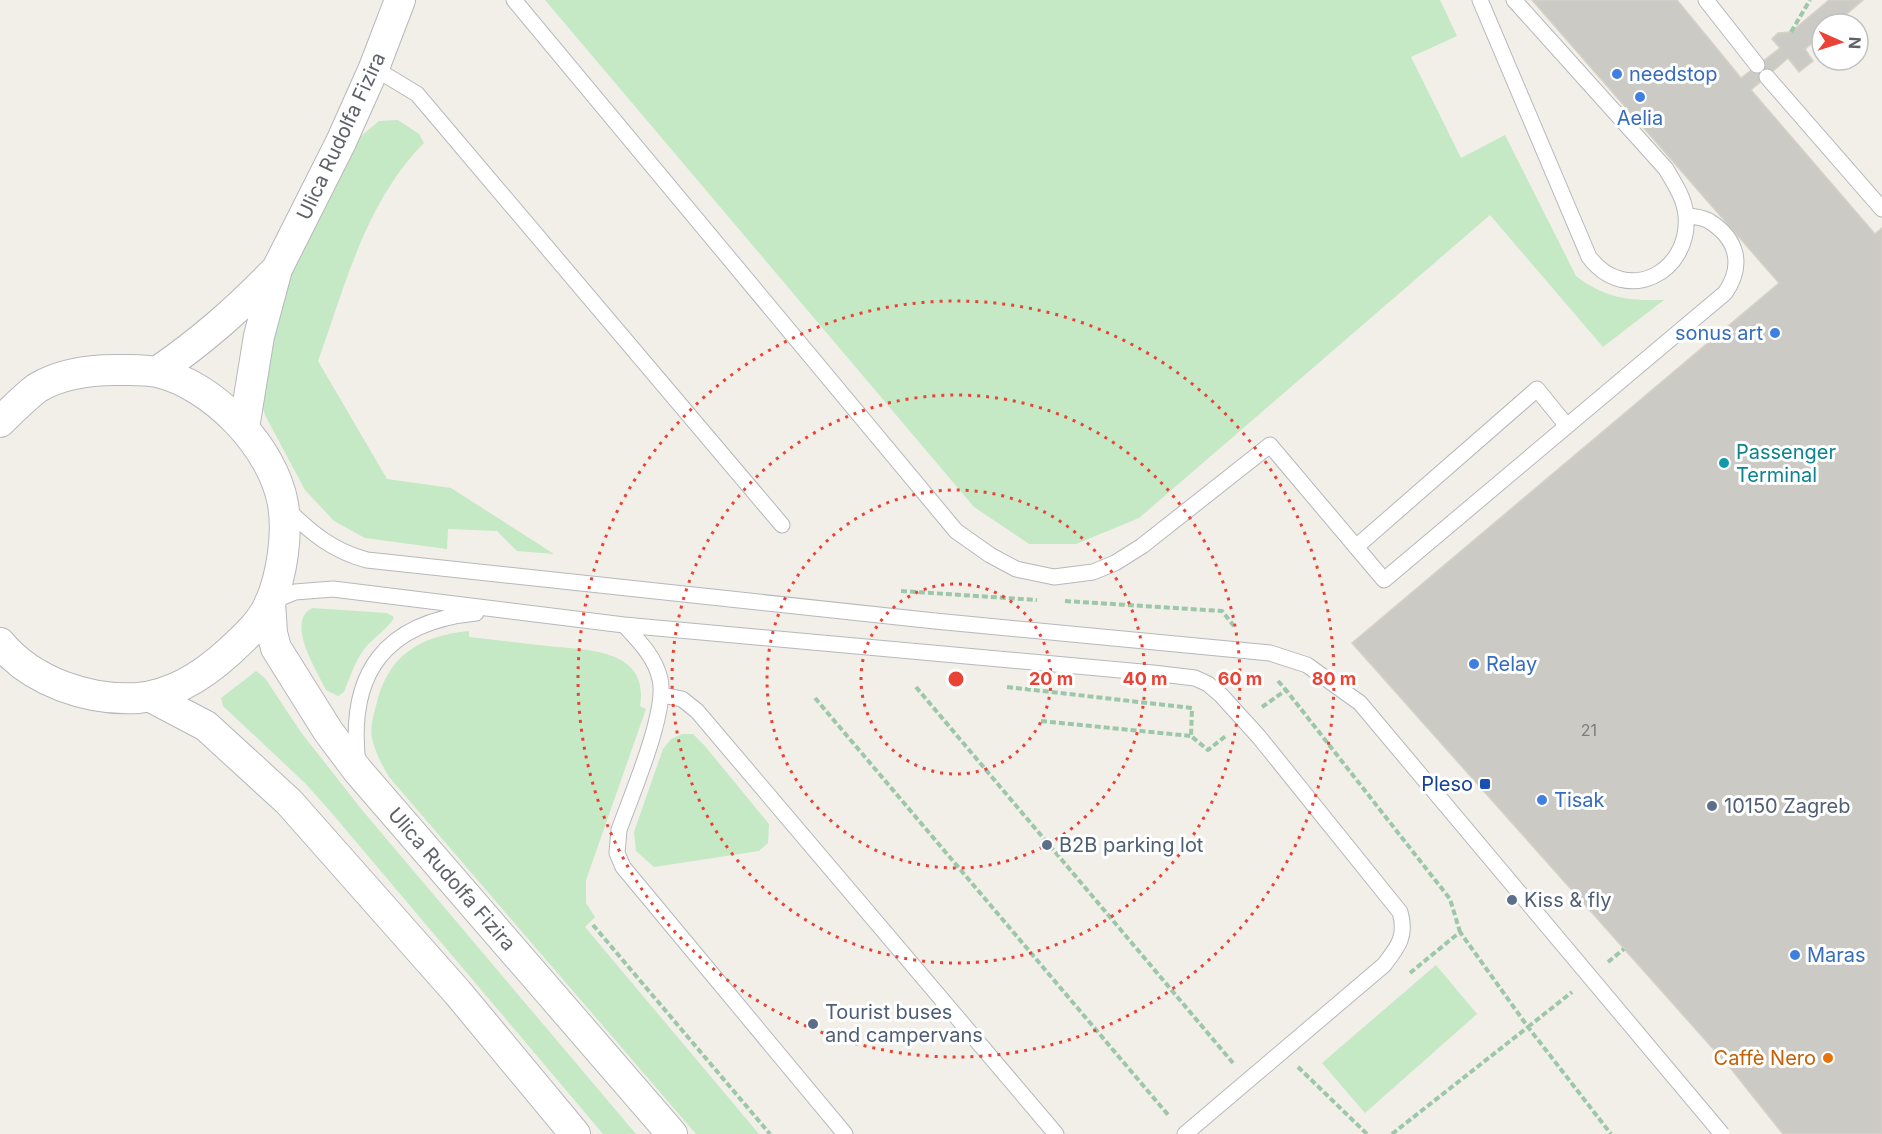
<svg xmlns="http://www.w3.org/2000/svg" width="1882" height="1134" viewBox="0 0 1882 1134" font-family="Inter,sans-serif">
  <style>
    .green { fill: #c5e8c5 }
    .building { fill: #cccac5; stroke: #d6d1c6; stroke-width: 1.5 }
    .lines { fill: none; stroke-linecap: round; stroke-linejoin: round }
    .service-casing { stroke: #b5b8bc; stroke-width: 17 }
    .minor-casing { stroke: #b5b8bc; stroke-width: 32 }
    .path { stroke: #9cc7a9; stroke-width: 4; stroke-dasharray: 6 3; stroke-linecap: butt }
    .service { stroke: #fff; stroke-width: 15 }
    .minor { stroke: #fff; stroke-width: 30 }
    .service-bridge-casing { stroke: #b5b8bc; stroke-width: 17; stroke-linecap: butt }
    .service-bridge { stroke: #fff; stroke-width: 15 }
    .ring { fill: none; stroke: #ea4335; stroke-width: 3; stroke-dasharray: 3 6 }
    .shop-dot { fill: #3f7fe0; stroke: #fff; stroke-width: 2 }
    .culture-dot { fill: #0f9aa8; stroke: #fff; stroke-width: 2 }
    .transit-dot { fill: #1a4fb4; stroke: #fff; stroke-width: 2 }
    .service-dot { fill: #5c6f8a; stroke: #fff; stroke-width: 2 }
    .food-dot { fill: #e8710a; stroke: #fff; stroke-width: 2 }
    .labels { text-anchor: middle; stroke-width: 6; stroke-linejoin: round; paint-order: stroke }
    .number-label { font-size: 16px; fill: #7a7d7f }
    .shop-label { font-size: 20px; fill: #366cbe; stroke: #fff; text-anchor: start }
    .street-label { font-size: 20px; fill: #5f6368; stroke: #fff }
    .culture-label { font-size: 20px; fill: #0d838f; stroke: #fff; text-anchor: start }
    .transit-label { font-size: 20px; fill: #164399; stroke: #fff; text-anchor: end }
    .service-label { font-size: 20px; fill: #4e5e75; stroke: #fff; text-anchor: start }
    .food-label { font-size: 20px; fill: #c56008; stroke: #fff; text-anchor: end }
    .centre { fill: #ea4335; stroke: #fff; stroke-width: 3 }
    .ring-label { font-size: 18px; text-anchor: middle; font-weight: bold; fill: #ea4335; stroke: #fff; stroke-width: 6; stroke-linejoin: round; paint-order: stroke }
  </style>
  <rect width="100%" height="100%" fill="#f1efe8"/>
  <!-- green -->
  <path class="green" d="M545 0H1440L1457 36 1411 57 1461 158 1505 135 1576 276C1604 298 1629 301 1664 300L1603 347 1490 215 1139 518 1076 544H1029L974 507Z
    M398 120 419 134 424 143C366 201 345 286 318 361L387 479 451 488 554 554 517 551 497 531 448 529 447 549 365 538 334 521 305 490 265 415 258 391 267 324 353 143 379 121Z
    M312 608 387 613 394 617C392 625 371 640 365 648 355 661 350 677 344 692L338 696 326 690C317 671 285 622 312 608Z
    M469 631V637C495 640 521 643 547 646 585 650 650 648 640 706L646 709 586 880V903L595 917 585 927 759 1134H696L389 777C382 765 375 752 372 738 370 729 373 716 376 706 387 656 419 636 469 631Z
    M256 671 265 678 300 731 362 810 636 1134H603L330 811 305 783 223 706 221 698Z
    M682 734H693L704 745 769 824 768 843 759 851 654 867 636 851 634 832 663 749 671 739Z
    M1436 965 1477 1014 1365 1113 1322 1063Z"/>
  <!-- building -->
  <path class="building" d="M1532 0H1677L1741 78 1780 48 1772 39 1778 33 1791 32 1829 0H1863L1835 24H1822V35L1805 49 1813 61 1799 72 1788 58 1751 90 1875 234 1882 228V1134H1783L1732 1070 1352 643 1779 283Z"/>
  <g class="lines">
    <!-- service casing -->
    <g class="service-casing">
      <path id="service" d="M514 0 956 531 990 555 1016 569 1054 577 1093 572 1115 563 1142 546 1270 445 1384 580 1725 293C1744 266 1738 239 1709 221 1703 217 1693 217 1686 215
        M1480 0 1589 257C1626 306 1691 273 1686 215 1684 197 1674 183 1666 169L1514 0
        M1706 0 1757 65
        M374 68 417 94 782 525
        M1767 77 1882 209
        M286 508C311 533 333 551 367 560L935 621
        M1356 547 1537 389 1567 426
        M270 602 295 592 333 589 624 625 1153 673 1195 678 1208 684 1221 695 1259 737 1400 912C1407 936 1398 947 1384 965L1185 1134
        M624 625C639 641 655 657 660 679 668 711 631 796 619 830L617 853 623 867 845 1134
        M662 695 682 699 697 711 1056 1134
        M358 764C347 673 385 622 476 613"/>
    </g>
    <!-- minor casing -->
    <g class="minor-casing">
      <path id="minor" d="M157 372C203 340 236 311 275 271
        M0 422C12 410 24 398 37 388 60 374 90 370 116 370 129 370 144 369 157 372 213 385 273 447 283 504 288 534 282 575 270 603 261 623 245 637 230 651 205 674 173 695 138 698 89 701 32 682 0 643
        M244 428 259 336 277 269 341 142 374 68 400 0
        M270 602 272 633 276 648 328 731 358 771 672 1134
        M151 697 206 726 289 802 458 993 575 1134"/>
    </g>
    <!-- path -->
    <path class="path" d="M1791 32 1810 0
      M901 591 1037 600
      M1065 601 1222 611 1234 626
      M1278 681 1286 690
      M916 687 1233 1063
      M1007 687 1192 708 1191 736 1208 750 1227 735
      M815 698 1169 1116
      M1262 707 1286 690 1450 899 1460 932
      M1041 721 1191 736
      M593 925 770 1134
      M1608 962 1624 949
      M1410 973 1460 932 1528 1027 1611 1134
      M1528 1027 1572 992
      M1298 1067 1367 1134
      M1392 1134 1528 1027"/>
    <!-- service -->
    <use href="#service" class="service"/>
    <!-- minor -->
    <use href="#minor" class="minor"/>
    <!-- service-bridge casing -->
    <g class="service-bridge-casing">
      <path id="service-bridge" d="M935 621 1270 653 1307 665 1360 703 1722 1134"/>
    </g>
    <!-- service-bridge -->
    <use href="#service-bridge" class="service-bridge"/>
  </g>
  <!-- distance rings -->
  <g class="ring">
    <circle cx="956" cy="679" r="95"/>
    <circle cx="956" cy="679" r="189"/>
    <circle cx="956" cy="679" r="284"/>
    <circle cx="956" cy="679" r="378"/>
  </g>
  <!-- markers -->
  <g class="shop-dot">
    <circle cx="1617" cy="74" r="6"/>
    <circle cx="1640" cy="97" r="6"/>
    <circle cx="1775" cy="333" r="6"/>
    <circle cx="1474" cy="664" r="6"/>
    <circle cx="1542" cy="800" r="6"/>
    <circle cx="1795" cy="955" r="6"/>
  </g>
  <circle class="culture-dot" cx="1724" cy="463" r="6"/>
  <rect class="transit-dot" x="1479" y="778" width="12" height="12" rx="3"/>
  <g class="service-dot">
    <circle cx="1712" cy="806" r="6"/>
    <circle cx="1047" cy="845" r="6"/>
    <circle cx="1512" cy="900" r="6"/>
    <circle cx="813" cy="1024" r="6"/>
  </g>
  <circle class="food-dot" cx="1828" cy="1058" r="6"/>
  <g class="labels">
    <!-- number labels -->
    <g class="number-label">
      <text x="1589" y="736">21</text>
    </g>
    <!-- shop labels -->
    <g class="shop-label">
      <text x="1629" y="81">needstop</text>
      <text x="1640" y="125" text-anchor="middle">Aelia</text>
      <text x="1763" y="340" text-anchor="end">sonus art</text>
      <text x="1486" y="671">Relay</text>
      <text x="1554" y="807">Tisak</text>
      <text x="1807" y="962">Maras</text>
    </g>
    <!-- street labels -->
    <g class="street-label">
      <text transform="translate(341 136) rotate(-65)" y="7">Ulica Rudolfa Fizira</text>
      <text transform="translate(452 879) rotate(49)" y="7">Ulica Rudolfa Fizira</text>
    </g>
    <!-- culture labels -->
    <g class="culture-label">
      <text x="1736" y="459">Passenger<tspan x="1736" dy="23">Terminal</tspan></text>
    </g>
    <!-- transit labels -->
    <g class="transit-label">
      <text x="1473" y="791">Pleso</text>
    </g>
    <!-- service labels -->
    <g class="service-label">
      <text x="1724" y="813">10150 Zagreb</text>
      <text x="1059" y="852">B2B parking lot</text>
      <text x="1524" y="907">Kiss &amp; fly</text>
      <text x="825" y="1019">Tourist buses<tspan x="825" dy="23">and campervans</tspan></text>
    </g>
    <!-- food labels -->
    <g class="food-label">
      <text x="1816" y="1065">Caffè Nero</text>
    </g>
  </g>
  <circle cx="956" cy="679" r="9" class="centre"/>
  <g class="ring-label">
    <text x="1051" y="685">20 m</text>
    <text x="1145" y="685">40 m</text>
    <text x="1240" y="685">60 m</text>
    <text x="1334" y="685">80 m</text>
  </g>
  <!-- north arrow -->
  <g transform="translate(1840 42) rotate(93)"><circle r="28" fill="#ffffff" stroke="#bfc1c3" stroke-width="1.5"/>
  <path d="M0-4.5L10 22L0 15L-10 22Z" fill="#ea4335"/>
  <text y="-9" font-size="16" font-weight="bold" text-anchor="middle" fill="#5f6368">N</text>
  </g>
</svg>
